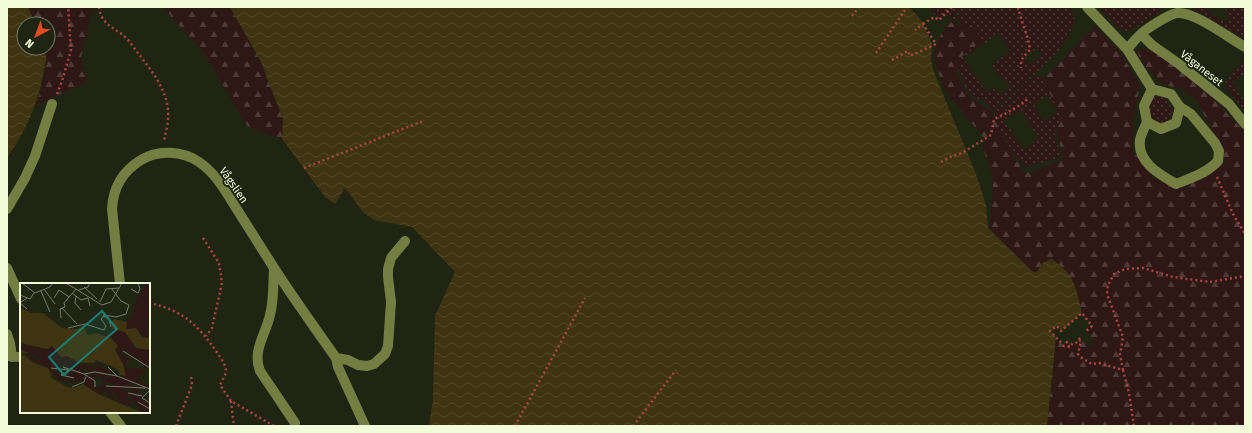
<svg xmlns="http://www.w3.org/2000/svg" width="1252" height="433" viewBox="0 0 1252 433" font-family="'Fira Sans',sans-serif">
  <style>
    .grass { fill: url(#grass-dots); fill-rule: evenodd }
    .forest { fill: url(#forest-firs) }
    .water { fill: url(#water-waves) }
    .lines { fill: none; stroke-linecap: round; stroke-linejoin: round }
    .path { stroke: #ab463e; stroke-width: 2.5; stroke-dasharray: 2 3; stroke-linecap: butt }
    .minor { stroke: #747e43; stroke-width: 10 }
    .labels { text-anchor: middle; stroke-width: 4; stroke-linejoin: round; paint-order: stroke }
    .street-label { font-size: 11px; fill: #f3fbda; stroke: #1f2512 }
    .inset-road { fill: none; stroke: #747b62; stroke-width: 1 }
    .view { fill: #1a7d73; fill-opacity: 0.15; stroke: #1a7d73; stroke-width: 2 }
    .inset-edge { fill: none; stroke: #f3fbda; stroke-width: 2 }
  </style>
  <defs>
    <pattern id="grass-dots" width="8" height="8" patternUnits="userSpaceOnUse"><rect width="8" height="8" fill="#2e1816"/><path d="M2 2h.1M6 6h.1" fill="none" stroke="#4d3a37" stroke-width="1.8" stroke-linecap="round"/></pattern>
    <pattern id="forest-firs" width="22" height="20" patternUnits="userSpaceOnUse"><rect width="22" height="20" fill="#2e1816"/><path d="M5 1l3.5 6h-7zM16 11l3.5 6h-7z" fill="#4d3a37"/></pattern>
    <pattern id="water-waves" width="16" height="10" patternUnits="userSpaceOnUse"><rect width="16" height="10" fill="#3f3411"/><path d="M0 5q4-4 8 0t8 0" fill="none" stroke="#524828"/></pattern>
  </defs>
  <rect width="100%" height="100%" fill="#1f2512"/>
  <!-- grass -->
  <path class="grass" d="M929 7H962L955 15 957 23 947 31ZM947 14 953 20 945 28 939 21Z
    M963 7H1071C1072 11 1075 18 1074 22 1069 50 1014 92 992 111L984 100 977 99 968 92 953 57 964 30 956 15ZM999 33 1011 51 992 65 1003 81 1005 79 1011 88 1000 95 995 88 987 93 963 58ZM1037 48 1042 57 1030 64 1025 56Z
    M1098 7H1163L1157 15 1125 33Z
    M1190 7H1204L1209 13 1211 12 1216 18 1221 21 1227 20 1230 16 1224 7H1242L1245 8V39Z
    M1245 59V73L1233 82 1237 87 1235 89 1245 102V112L1224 84Z
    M1035 75 1048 79 1066 114 1054 132 1061 157 1025 167 988 122 995 116 993 112ZM1047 95 1058 112 1044 121 1033 104ZM1021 110 1039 139 1023 150 1004 120Z
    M1154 96 1164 98 1172 108C1171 116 1169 120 1163 124 1162 124 1157 122 1156 122 1148 117 1148 102 1154 96Z"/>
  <!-- forest -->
  <path class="forest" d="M28 7H94L81 57 87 82 36 105 41 89 47 56 44 48H48V24H35Z
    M163 7H230L261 62 283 119V140L247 126 204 53Z
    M954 20 958 25 970 24 983 40 960 58 957 74 969 97 990 110 1004 138 1024 173 1035 172 1064 158 1056 132 1062 118 1043 80 1095 26 1120 52 1140 85 1133 119V151L1154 178 1182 188 1225 162 1221 147 1196 99 1182 89 1166 85 1160 82 1145 66 1139 56 1138 53 1139 50 1145 48C1181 64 1215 100 1242 129L1245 134V426H1047L1056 337 1063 345 1067 342 1069 346 1073 343H1076L1080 338 1088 346 1094 341 1086 331 1092 326 1082 313 1075 284 1043 263 1037 272H1033L989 229 993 187 991 170 982 146 987 142 944 89 933 56 939 38 946 27Z"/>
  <!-- water -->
  <path class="water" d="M7 7H28L35 24H24V48H44C48 59 45 64 43 75 37 106 25 132 7 158Z
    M230 7H909L922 21 932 44 931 59 933 70 976 174 986 205 988 228 1033 272H1037L1043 263 1051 259C1075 274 1076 288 1082 313L1061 331 1057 326 1051 331 1056 337 1047 426H429L433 400 435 316 455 272 412 227 374 220 363 212 345 188 335 204 325 197 282 139 283 119 261 62Z"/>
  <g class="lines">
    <!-- path -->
    <path class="path" d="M99 7C101 24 113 27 124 36 130 41 134 48 138 53 151 70 166 88 168 110 169 121 166 131 164 141
      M1018 7C1021 21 1028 35 1030 50 1024 56 1020 59 1021 68
      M852 16 859 7
      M923 24 934 17 939 20 952 7
      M876 53 907 7
      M892 60 908 51 910 56 936 44 923 24 915 30
      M57 94 62 81 71 50 68 7
      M941 162 952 156 962 153 991 135 994 119 1005 114 1025 102 1027 99
      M304 168 423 121
      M1217 177 1233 214 1245 234
      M203 238 219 263 222 283 212 328 206 336
      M149 303C182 310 197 324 216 351 220 357 225 363 226 370 226 375 222 380 220 385L231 401 274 426
      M1080 338 1076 343H1073L1069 347 1067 342 1064 346 1050 331 1057 326 1061 331 1082 313 1092 326 1086 331
      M1079 340 1081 341 1078 354C1081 359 1087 360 1091 364L1099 363 1123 370 1129 393 1134 426
      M1123 370 1120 355 1123 337 1107 294 1108 285 1114 274 1125 269 1143 268 1173 277 1210 282 1245 276
      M231 401 234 426
      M176 426 192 385 191 375
      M515 426 585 298
      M633 426 676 370"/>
    <!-- minor -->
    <path class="minor" d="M1087 7 1127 49 1152 89 1171 94 1180 107 1176 123 1161 129 1147 122 1144 106 1152 89
      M1141 34 1152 45 1179 64 1229 104 1245 124
      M1127 49C1132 44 1136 38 1142 33 1148 28 1169 14 1177 13 1194 11 1229 38 1245 47
      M1147 122C1145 127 1141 134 1140 140 1137 162 1159 174 1176 184 1191 178 1207 173 1218 161L1219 151 1215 143 1191 114 1180 107
      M7 209 25 178 35 156 52 104
      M7 268 21 299
      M274 269C273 284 274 300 270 315 266 334 252 350 260 371L295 423
      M120 284 112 209C113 187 123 171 141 160 158 149 183 151 199 162 217 174 227 194 238 211 250 230 262 249 274 268 294 299 315 328 336 358L338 367 365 426
      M7 334 10 343 12 357
      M7 356 21 357
      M336 358 348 360 358 365 367 366 374 364 385 354 388 346 391 302 388 277V269L391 258 405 241
      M110 412 121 426"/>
  </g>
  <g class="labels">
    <!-- street labels -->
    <g class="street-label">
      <text transform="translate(1202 68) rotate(38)" y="4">Våganeset</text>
      <text transform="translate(234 185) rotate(55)" y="4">Vågslien</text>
    </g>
  </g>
  <!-- overview -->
  <g transform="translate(20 283)">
    <rect width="130" height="130" fill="#1f2512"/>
    <path d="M48 77 61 83 63 79 68 83 78 84V81L83 86 94 89 95 92 83 91 70 86 72 90 85 92 83 101 81 95 75 94 74 101 70 99 80 107 78 109 66 104 61 96 59 99 45 98 36 96 39 93 28 89 31 84 37 89 43 88 40 92 50 95 53 94 42 91 48 90 49 86 62 90 66 94 65 91 71 90 63 83V89L52 86ZM91 94 102 96 123 110 122 112 110 108 107 104 100 103 108 108 107 110 108 117 113 116 107 110 119 112 118 114 123 118 130 117V130L121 128 113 117 109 122 99 120 96 111 93 109 90 110 95 113 94 117 87 113 90 103 93 102 89 99Z" fill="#2e1816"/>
    <path d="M127 0H130L128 55 114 47 106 46 107 39 105 38 112 35 117 15ZM92 43 105 49 114 63 130 67V89L122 83 121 76H116L102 68 101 71 112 79 106 78V85H120L127 91 117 92 125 103 130 99V106L91 94 89 100H85L88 107 81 109 86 112 78 110 80 107 75 103 82 105 80 104 85 99V94L89 97 90 94 86 92 102 95 97 92 105 88 98 75 95 67 98 65 91 55 80 51H94ZM0 61 27 66 32 63 37 67 39 73H47L56 78V81L48 77 50 86 42 81 40 85 42 87 26 84 10 76 9 74H12L8 71 16 75 22 77 23 76 4 68 0 65Z" fill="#2e1816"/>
    <path d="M0 25 11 30H23L42 45 57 46 63 43 68 52 76 50 91 55 98 63 95 67 103 81 106 93 99 92V88L93 84 76 77 74 80H67L58 79 47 73 41 74 32 63 27 66 0 60ZM94 36 107 39 106 46 116 45 122 54 128 55 130 47V67L116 65 105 49 93 46 91 39ZM0 66 8 70 2 71 14 80 28 85 32 93 30 94 47 104 54 105 63 101 78 111 123 130H0Z" fill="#3f3411"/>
    <path class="inset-road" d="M2 0 15 10 30 4 33 0M46 0 82 22 91 19 102 0M64 4 77 16M24 6 35 21M111 6 118 10 120 6 118 0M59 7 68 4 70 0M21 8 30 29M52 10 61 17 68 15 70 23M0 12 10 16 14 10M56 13 55 20 61 27M34 15 39 7 49 14M80 19 86 6 99 5M42 25 57 41M7 26 0 20 7 15M83 33 89 36 91 44M41 35 40 26 45 24 44 20 56 6M48 45 65 41 84 47 86 43 81 36 84 32 96 34 106 31 109 22 101 18 91 5M103 68 130 85M88 84 97 93M31 85 48 87M45 85 43 84 64 91 75 89 97 93 130 106M48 86 47 89 41 92 54 95M64 91 75 98V104M86 103 125 105M52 104 64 99 66 94M130 107 122 115 130 120M108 110 122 113M118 119 130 126"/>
    <path class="view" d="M82 28 97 46 44 92 29 74Z"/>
    <rect width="130" height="130" class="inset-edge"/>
  </g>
  <!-- border -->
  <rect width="1252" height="433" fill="none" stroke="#f3fbda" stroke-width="16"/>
  <!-- north arrow -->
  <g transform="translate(36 36) rotate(221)"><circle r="19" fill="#1f2512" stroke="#747b62"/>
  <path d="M0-3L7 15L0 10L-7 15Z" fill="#e34b1e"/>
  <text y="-6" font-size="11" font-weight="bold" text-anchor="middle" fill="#f3fbda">N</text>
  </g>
</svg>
